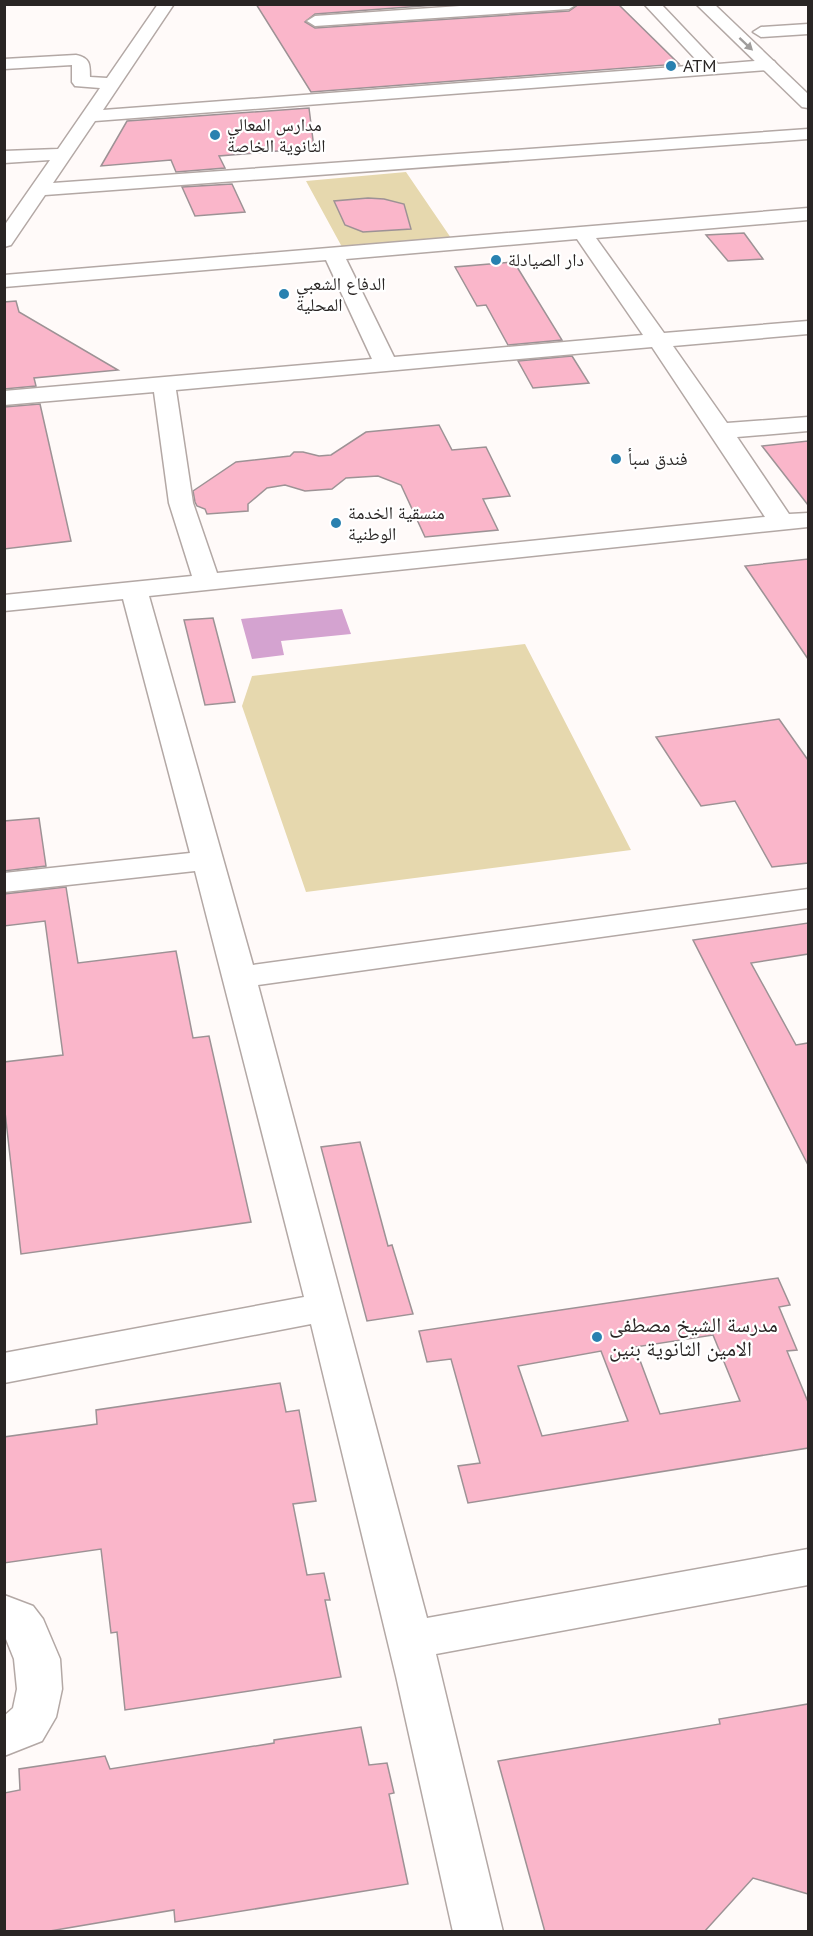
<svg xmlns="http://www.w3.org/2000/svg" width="813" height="1936" viewBox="0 0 813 1936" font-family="'PT Sans','Noto Naskh Arabic',sans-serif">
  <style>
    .green { fill: #e6d8ae }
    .water { fill: #d4a3d0 }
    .building { fill: #fab6ca; stroke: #9d9295; stroke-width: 1.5; fill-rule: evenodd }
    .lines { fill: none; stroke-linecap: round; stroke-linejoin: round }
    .minor-casing { stroke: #b3a8a5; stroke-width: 3 }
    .major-casing { stroke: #b3a8a5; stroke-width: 3 }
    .minor { fill: #fff; fill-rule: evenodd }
    .major { fill: #fff; fill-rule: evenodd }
    .oneway { fill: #9f9d9c }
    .poi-dot { fill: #2981b0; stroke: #fff; stroke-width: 2 }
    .labels { text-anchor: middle; stroke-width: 4.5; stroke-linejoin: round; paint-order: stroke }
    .far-poi-label { font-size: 18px; fill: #292524; stroke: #fff; text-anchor: start }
    .poi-label { font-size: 21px; fill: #292524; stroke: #fff; text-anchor: start }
  </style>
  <rect width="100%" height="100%" fill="#fffaf9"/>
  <!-- green -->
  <path class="green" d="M406 172 451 238 342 247 306 181Z
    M525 644 631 850 306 892 242 706 252 676Z"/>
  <!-- water -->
  <path class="water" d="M342 609 351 634 281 641 284 655 252 659 241 619Z"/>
  <!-- building -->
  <path class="building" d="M256 4H449L315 14 305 22 315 28 569 11 579 4H618L679 64 311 92Z
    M309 108 314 148 219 156 225 168 176 172 171 160 101 166 127 121Z
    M232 184 245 212 195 216 182 187Z
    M368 198 384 199 404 204 411 229 363 232 345 225 334 201Z
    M744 233 763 259 728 261 706 235Z
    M514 262 562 340 508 345 486 305 477 306 455 267Z
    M16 301 19 312 118 370 34 378 36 386 4 389V302Z
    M572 356 589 383 533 388 518 361Z
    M40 404 71 541 4 549V407Z
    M439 425 452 450 486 447 510 496 483 499 498 530 425 537 401 485 378 476 346 478 332 489 305 491 285 485 267 488 248 504V511L207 514 205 509 197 506 195 502 193 491 236 462 290 456 294 452H303L319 456 331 455 366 432Z
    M808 441V505L762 446Z
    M808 559V659L745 566Z
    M213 618 235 702 205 705 184 620Z
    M779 719 808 760V863L772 867 735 801 701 806 656 737Z
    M39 818 46 866 4 871V821Z
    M66 887 78 963 176 951 193 1038 209 1036 251 1222 21 1254 4 1103V1062L63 1055 45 921 4 926V894Z
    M808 923V954L751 963 796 1045 808 1043V1165L693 940Z
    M360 1142 388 1246 392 1245 413 1314 367 1321 321 1147Z
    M778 1278 790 1305 779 1307 797 1350 787 1351 808 1402V1448L468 1503 458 1466 480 1463 451 1359 427 1362 419 1331ZM713 1335 740 1401 660 1414 635 1347ZM601 1351 628 1421 542 1436 518 1366Z
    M280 1383 286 1412 299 1410 316 1501 293 1504 307 1575 324 1573 330 1600H325L341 1677 125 1710 117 1632 111 1633 101 1549 4 1563V1437L97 1424 96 1410Z
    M808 1704V1894L753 1878 704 1932H545L498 1761 720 1724 719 1719Z
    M361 1727 369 1765 387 1763 394 1793 389 1794 408 1884 175 1922 174 1910 44 1932H4V1793L20 1790 19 1769 105 1756 110 1769 274 1743V1740Z"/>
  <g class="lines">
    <!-- minor casing -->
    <g class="minor-casing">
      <path id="minor" d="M158 4H174L103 110 701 65 644 4H661L718 64 768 60 774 61 777 65 774 69 768 70 95 121 53 183 808 129V139L45 195 11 245 4 247V226L50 160 4 163V151L58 149 100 88 75 86 72 82V65L4 69V59L76 55C90 58 90 64 90 77L107 78Z
        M489 4H577L569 9 315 26 307 21 315 16Z
        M808 24V34L761 37 753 32 761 27Z
        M808 208V220L596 238 664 333 808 321V334L673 346 727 423 808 417V431L737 437 789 514 808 513V527L149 596 253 965 808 889V908L258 985 427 1618 808 1549V1585L436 1654 503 1932H453L396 1676 311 1324 4 1383V1353L304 1297 195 871 4 892V873L190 853 123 599 4 611V595L192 576 169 503 154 392 4 405V391L372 359 326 260 4 287V275ZM577 239 643 335 394 357 346 259ZM652 347 765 517 217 573 193 503 176 390Z
        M4 1595 33 1606 43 1619 60 1659 62 1689 56 1717 42 1741 4 1756V1716L13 1708 17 1689 14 1659 4 1634Z"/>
    </g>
    <!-- major casing -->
    <g class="major-casing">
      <path id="major" d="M696 4H714L808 94V108L802 107Z"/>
    </g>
    <!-- minor -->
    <use href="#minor" class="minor"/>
    <!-- major -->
    <use href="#major" class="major"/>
  </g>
  <!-- one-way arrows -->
  <defs><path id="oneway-solid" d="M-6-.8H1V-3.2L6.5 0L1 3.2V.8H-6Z" transform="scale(1.5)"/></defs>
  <use class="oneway" href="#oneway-solid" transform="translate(746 44) rotate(43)"/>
  <!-- markers -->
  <g class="poi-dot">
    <circle cx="671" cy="66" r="6"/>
    <circle cx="215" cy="135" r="6"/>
    <circle cx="496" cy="260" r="6"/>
    <circle cx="284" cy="294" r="6"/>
    <circle cx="616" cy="459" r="6"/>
    <circle cx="336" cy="523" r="6"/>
    <circle cx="597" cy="1337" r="6"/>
  </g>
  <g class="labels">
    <!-- far-poi labels -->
    <g class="far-poi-label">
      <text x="683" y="72">ATM</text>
      <text x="227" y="131">مدارس المعالي<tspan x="227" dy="21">الثانوية الخاصة</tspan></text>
      <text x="508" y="266">دار الصيادلة</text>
      <text x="296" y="290">الدفاع الشعبي<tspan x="296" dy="21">المحلية</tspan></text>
      <text x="628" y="465">فندق سبأ</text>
      <text x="348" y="519">منسقية الخدمة<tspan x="348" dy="21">الوطنية</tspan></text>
    </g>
    <!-- poi labels -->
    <g class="poi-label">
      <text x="609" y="1332">مدرسة الشيخ مصطفى<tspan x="609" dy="24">الامين الثانوية بنين</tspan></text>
    </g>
  </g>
  <!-- border -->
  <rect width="813" height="1936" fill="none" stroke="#292524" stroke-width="12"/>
</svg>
